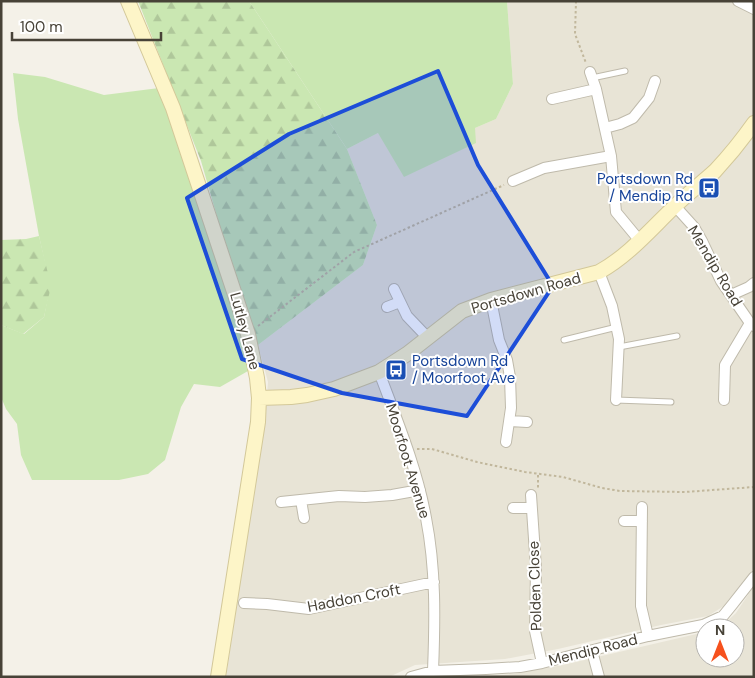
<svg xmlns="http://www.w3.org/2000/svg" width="755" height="678" viewBox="0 0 755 678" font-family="'DM Sans',sans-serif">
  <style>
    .residential { fill: #e8e4d6 }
    .green { fill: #cae7b2 }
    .forest { fill: url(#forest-firs) }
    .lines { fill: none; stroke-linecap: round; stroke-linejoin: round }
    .lane-casing { stroke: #bfbaab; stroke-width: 7 }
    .street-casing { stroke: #bfbaab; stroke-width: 12 }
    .secondary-casing { stroke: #d3c899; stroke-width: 16 }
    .path { stroke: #c1b79c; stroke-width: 2; stroke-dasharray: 2.5 2.5; stroke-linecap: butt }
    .lane { stroke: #fff; stroke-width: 5 }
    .street { stroke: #fff; stroke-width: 10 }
    .secondary { stroke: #fdf5c8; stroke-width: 14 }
    .marked { fill: #1d4ed8; fill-opacity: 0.2; stroke: #1d4ed8; stroke-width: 4; stroke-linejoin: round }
    .labels { text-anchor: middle; stroke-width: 4; stroke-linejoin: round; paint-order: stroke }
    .transit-label { font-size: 15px; fill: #164399; stroke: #fff; text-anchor: end }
    .street-label { font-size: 15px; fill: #474237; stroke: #fff }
  </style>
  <defs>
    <pattern id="forest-firs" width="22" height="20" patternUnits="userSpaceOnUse" patternTransform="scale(1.25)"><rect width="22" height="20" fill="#cae7b2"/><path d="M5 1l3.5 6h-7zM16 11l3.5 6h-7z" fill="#afc79a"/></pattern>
  </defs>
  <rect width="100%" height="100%" fill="#f4f1e8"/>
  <!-- residential -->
  <path class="residential" d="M507 1H754V568L724 606 708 616 661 625 558 649 505 659 415 665 389 677H226L265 415 268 382 258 345 363 265 377 225 347 149 378 133 475 128 496 119 513 84Z
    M754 586V677H462L514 674 563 665 705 632V658H735V628H715L724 624 736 613Z"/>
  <!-- green -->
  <path class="green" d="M249 1H507L513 84 496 119 475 128 476 143 404 177 378 133 347 149Z
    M13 73 45 77 104 95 159 88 244 333 248 371 220 387 194 384 181 407 165 460 148 474 119 480H32L21 455 17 424 6 409 1 397V325L24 334 44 317 50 286 39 236 18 119Z"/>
  <!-- forest -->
  <path class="forest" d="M138 1H249L347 149 377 225 363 265 258 345 226 248 201 161Z
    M39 236 51 286 44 317 23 334 1 325V240L26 239Z"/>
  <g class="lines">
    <!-- lane casing -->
    <g class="lane-casing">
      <path id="lane" d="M592 78 625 71
        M564 340 617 327
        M619 347 677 336
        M616 400 671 402"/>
    </g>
    <!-- street casing -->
    <g class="street-casing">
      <path id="street" d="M738 1 754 9
        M590 72 596 89 611 156 616 212 640 241
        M552 99 596 89
        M605 128 620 124 633 118 649 98 655 81
        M513 181 544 168 611 156
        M675 206 694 227 702 241 721 281 750 323 754 326
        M599 272 612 306 619 339 616 400
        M394 289 407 316 428 338
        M731 295 749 287 754 283
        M491 300 499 340 507 360 510 377 511 408 506 442
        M387 307 400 302
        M379 372C397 420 417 468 426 518 436 569 435 620 433 671
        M724 400 725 365 750 323
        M510 421 527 422
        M531 495 536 568 535 631 542 663
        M301 500 304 518
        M281 502 339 496 365 497 392 495 420 490
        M642 507 641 606 648 636
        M513 508H531
        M624 521H642
        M244 603 267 604 309 609 434 582
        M592 651 599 677
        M411 677 433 671 486 669 520 667 542 663 648 636 703 625 723 616 732 605 754 577"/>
    </g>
    <!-- secondary casing -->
    <g class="secondary-casing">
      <path id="secondary" d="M128 1 173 108 248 334 257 378 259 398 258 422 218 677
        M259 398 291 397 307 395 334 389 379 372 407 354 462 311 491 300 599 272C628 256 650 230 674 207 687 194 702 183 715 171 729 156 742 140 754 123"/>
    </g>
    <!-- path -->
    <path class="path" d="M576 1 575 34 586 63
      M258 326 354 252 504 185
      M417 449H432L477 462 525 472 563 477 602 488 620 491 685 492 754 487
      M538 475V488"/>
    <!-- lane -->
    <use href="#lane" class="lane"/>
    <!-- street -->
    <use href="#street" class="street"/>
    <!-- secondary -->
    <use href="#secondary" class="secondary"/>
  </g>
  <!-- marked area -->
  <path class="marked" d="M438 71 478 165 553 286 467 416 342 393 242 359 187 198 289 134Z"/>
  <!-- icons -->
  <defs>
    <g id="bus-square" transform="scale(1.125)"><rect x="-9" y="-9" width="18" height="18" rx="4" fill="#1a4fb4" stroke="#fff"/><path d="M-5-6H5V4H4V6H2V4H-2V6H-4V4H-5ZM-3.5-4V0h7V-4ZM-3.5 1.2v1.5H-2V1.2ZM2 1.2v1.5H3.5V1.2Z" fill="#fff"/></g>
  </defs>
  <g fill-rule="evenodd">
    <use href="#bus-square" x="709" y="188"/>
    <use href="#bus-square" x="396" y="370"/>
  </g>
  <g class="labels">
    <!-- transit labels -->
    <g class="transit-label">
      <text x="693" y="184">Portsdown Rd<tspan x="693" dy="17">/ Mendip Rd</tspan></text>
      <text x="412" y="366" text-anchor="start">Portsdown Rd<tspan x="412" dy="17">/ Moorfoot Ave</tspan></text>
    </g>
    <!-- street labels -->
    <g class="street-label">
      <text transform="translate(715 266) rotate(59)" y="5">Mendip Road</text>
      <text transform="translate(526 293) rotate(-16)" y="5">Portsdown Road</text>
      <text transform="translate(245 331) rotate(75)" y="5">Lutley Lane</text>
      <text transform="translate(408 461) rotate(73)" y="5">Moorfoot Avenue</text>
      <text transform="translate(535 586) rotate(-92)" y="5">Polden Close</text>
      <text transform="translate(354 598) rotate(-11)" y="5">Haddon Croft</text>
      <text transform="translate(593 650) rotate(-14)" y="5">Mendip Road</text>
    </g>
  </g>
  <!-- border -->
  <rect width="755" height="678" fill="none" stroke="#474237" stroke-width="5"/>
  <!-- north arrow -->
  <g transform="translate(720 643)"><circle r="24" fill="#ffffff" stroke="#b5b3af"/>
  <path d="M0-4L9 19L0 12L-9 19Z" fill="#f6511d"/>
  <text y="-8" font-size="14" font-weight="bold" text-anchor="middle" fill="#474237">N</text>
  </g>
  <!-- scale -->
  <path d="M12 32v8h149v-8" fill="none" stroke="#474237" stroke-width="2.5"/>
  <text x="20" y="32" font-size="15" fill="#474237" stroke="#ffffff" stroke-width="4" paint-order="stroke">100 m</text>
</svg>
